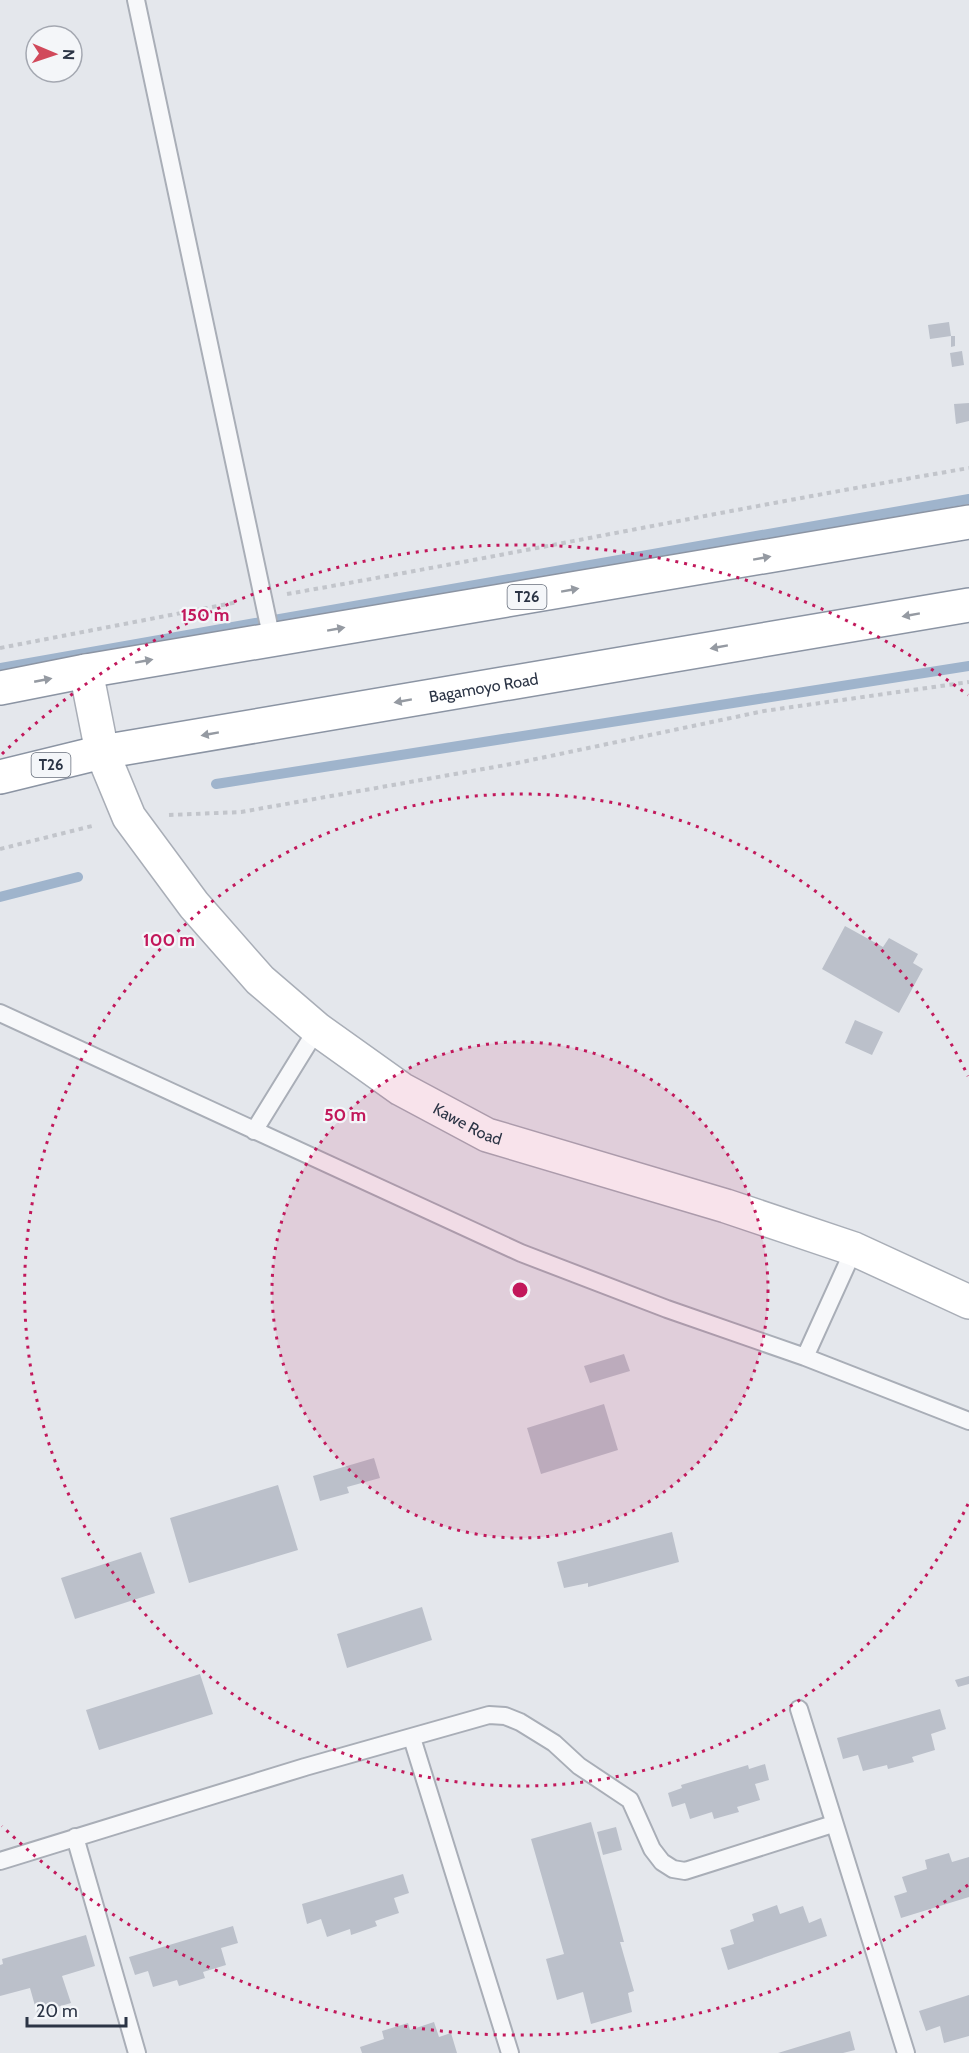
<svg xmlns="http://www.w3.org/2000/svg" width="969" height="2053" viewBox="0 0 969 2053" font-family="Cabin,sans-serif">
  <style>
    .lines { fill: none; stroke-linecap: round; stroke-linejoin: round }
    .stream { stroke: #9fb4cc; stroke-width: 10 }
    .building { fill: #bbc0ca }
    .service-casing { stroke: #a9aeb7; stroke-width: 20 }
    .secondary-casing { stroke: #a9aeb7; stroke-width: 36 }
    .trunk-casing { stroke: #8b94a3; stroke-width: 36 }
    .path { stroke: #c2c5cb; stroke-width: 4; stroke-dasharray: 4.5 4.5; stroke-linecap: butt }
    .service { stroke: #f7f8fa; stroke-width: 16 }
    .secondary { stroke: #fff; stroke-width: 33 }
    .trunk { stroke: #fff; stroke-width: 33 }
    .oneway { fill: #959aa2 }
    .ring { fill: none; stroke: #c2185b; stroke-width: 3; stroke-dasharray: 3 6 }
    .labels { text-anchor: middle; stroke-width: 4.5; stroke-linejoin: round; paint-order: stroke }
    .shield { fill: #f4f6f9; stroke: #676e7b; stroke-width: 1.5 }
    .shield-label { font-size: 15px; font-weight: bold; fill: #2b3445 }
    .street-label { font-size: 16px; fill: #2b3445; stroke: #f4f6f9 }
    .centre { fill: #c2185b; stroke: #f4f6f9; stroke-width: 3 }
    .ring-label { font-size: 18px; text-anchor: middle; font-weight: bold; fill: #c2185b; stroke: #f4f6f9; stroke-width: 4.5; stroke-linejoin: round; paint-order: stroke }
  </style>
  <rect width="100%" height="100%" fill="#e4e7ec"/>
  <g class="lines">
    <!-- stream -->
    <path class="stream" d="M274 620 969 499
      M0 668 261 622
      M216 784 969 666
      M0 897 78 877"/>
  </g>
  <!-- building -->
  <path class="building" d="M949 322 951 336H955V346L951 347V336L930 339 928 325Z
    M962 351 964 365 952 367 950 353Z
    M969 403V421L956 424 954 404Z
    M845 926 883 947 889 938 918 954 913 963 923 969 899 1013 822 969Z
    M855 1020 883 1032 872 1055 845 1043Z
    M624 1354 630 1371 590 1383 584 1366Z
    M604 1404 618 1450 541 1474 527 1428Z
    M374 1458 380 1478 347 1487 349 1493 320 1501 313 1476Z
    M278 1485 298 1550 189 1583 170 1518Z
    M672 1532 679 1562 588 1587V1583L564 1588 557 1562Z
    M141 1552 155 1593 75 1619 61 1578Z
    M422 1607 432 1640 347 1668 337 1634Z
    M200 1674 213 1714 99 1750 86 1710Z
    M969 1676V1684L958 1687 955 1680Z
    M940 1709 946 1729 931 1734 935 1750 912 1757 914 1762 888 1769 887 1765 863 1771 858 1755 843 1759 837 1738Z
    M765 1764 769 1780 755 1784 760 1800 737 1807 739 1812 714 1819 712 1812 690 1819 685 1803 672 1807 668 1793 682 1788 681 1785 748 1765 749 1769Z
    M591 1822 624 1942H620L634 1991 628 1993 632 2012 591 2024 583 1992 557 2000 546 1959 564 1954 531 1839Z
    M616 1827 622 1850 603 1855 597 1832Z
    M949 1853 952 1862 969 1857V1897L901 1918 894 1896 907 1892 902 1877 927 1869 925 1860Z
    M403 1874 409 1893 394 1898 399 1913 375 1921 377 1926 351 1935 350 1929 327 1937 321 1919 307 1924 302 1904Z
    M777 1905 780 1914 803 1906 809 1923 821 1918 827 1936 728 1970 721 1948 734 1944 730 1930 754 1921 752 1914Z
    M233 1926 238 1943 221 1948 226 1965 203 1972 205 1978 179 1986 177 1980 153 1987 148 1971 135 1975 129 1957Z
    M86 1935 95 1966 62 1976 71 2003 37 2013 30 1988 0 1996V1965L3 1964 2 1959Z
    M969 1995V2036L944 2043 940 2026 926 2031 919 2011Z
    M434 2022 439 2037 451 2033 457 2053H362L360 2047 384 2039 382 2031 408 2023 410 2030Z
    M850 2031 855 2050 843 2053H778Z"/>
  <g class="lines">
    <!-- service casing -->
    <g class="service-casing">
      <path id="service" d="M136 0 272 640
        M0 1013 521 1253 667 1309 805 1357 969 1421
        M254 1131 317 1029
        M805 1357 854 1249
        M799 1709 906 2053
        M412 1738 510 2053
        M75 1837 137 2053
        M0 1861 305 1767 489 1715 505 1716 520 1722 554 1743 579 1766 630 1800 652 1849 662 1862 673 1869 685 1871 833 1824"/>
    </g>
    <!-- secondary casing -->
    <g class="secondary-casing">
      <g id="secondary">
        <path id="s1" d="M86 671 102 752 129 817 194 905 260 980 317 1029 401 1089 487 1135 726 1206 854 1249 969 1302"/>
      </g>
    </g>
    <!-- trunk casing -->
    <g class="trunk-casing">
      <g id="trunk">
        <path d="M0 688 86 671 969 522"/>
        <path id="s2" d="M0 777 102 752 969 605"/>
      </g>
    </g>
    <!-- path -->
    <path class="path" d="M287 594C515 554 741 507 969 468
      M0 648 238 602
      M169 815 241 812 517 763 764 711 969 682
      M0 849 96 825"/>
    <!-- service -->
    <use href="#service" class="service"/>
    <!-- secondary -->
    <use href="#secondary" class="secondary"/>
    <!-- trunk -->
    <use href="#trunk" class="trunk"/>
  </g>
  <!-- one-way arrows -->
  <defs><path id="oneway-solid" d="M-6-.8H1V-3.2L6.5 0L1 3.2V.8H-6Z" transform="scale(1.5)"/></defs>
  <g class="oneway">
    <use href="#oneway-solid" transform="translate(762 558) rotate(-10)"/>
    <use href="#oneway-solid" transform="translate(570 590) rotate(-10)"/>
    <use href="#oneway-solid" transform="translate(911 615) rotate(170)"/>
    <use href="#oneway-solid" transform="translate(336 629) rotate(-10)"/>
    <use href="#oneway-solid" transform="translate(719 647) rotate(170)"/>
    <use href="#oneway-solid" transform="translate(144 661) rotate(-10)"/>
    <use href="#oneway-solid" transform="translate(43 680) rotate(-11)"/>
    <use href="#oneway-solid" transform="translate(403 701) rotate(170)"/>
    <use href="#oneway-solid" transform="translate(210 734) rotate(170)"/>
  </g>
  <!-- distance rings -->
  <circle cx="520" cy="1290" r="248" fill="#c2185b" fill-opacity=".12"/>
  <g class="ring">
    <circle cx="520" cy="1290" r="248"/>
    <path d="M968 1504A496 496 0 1 1 968 1076"/>
    <path d="M968 1885A745 745 0 0 1 2 1826M2 754A745 745 0 0 1 968 695"/>
  </g>
  <g class="labels">
    <!-- shield labels -->
    <g class="shield">
      <rect x="507.5" y="585" width="39" height="24" rx="4.5"/>
      <rect x="31.5" y="753" width="39" height="24" rx="4.5"/>
    </g>
    <g class="shield-label">
      <text x="527" y="602">T26</text>
      <text x="51" y="770">T26</text>
    </g>
    <!-- street labels -->
    <g class="street-label">
      <text dy="6" stroke="none"><textPath href="#s2" startOffset="492">Bagamoyo Road</textPath></text>
      <text dy="6" stroke="none"><textPath href="#s1" startOffset="616">Kawe Road</textPath></text>
    </g>
  </g>
  <circle cx="520" cy="1290" r="9" class="centre"/>
  <g class="ring-label">
    <text x="205" y="621">150 m</text>
    <text x="169" y="946">100 m</text>
    <text x="345" y="1121">50 m</text>
  </g>
  <!-- north arrow -->
  <g transform="translate(54 54) rotate(92)"><circle r="28" fill="#f4f6f9" stroke="#a4a8b1" stroke-width="1.5"/>
  <path d="M0-4.5L10 22L0 15L-10 22Z" fill="#d1495b"/>
  <text y="-9" font-size="16" font-weight="bold" text-anchor="middle" fill="#2b3445">N</text>
  </g>
  <!-- scale -->
  <path d="M27 2017v9h99v-9" fill="none" stroke="#2b3445" stroke-width="3"/>
  <text x="36" y="2017" font-size="18" fill="#2b3445" stroke="#f4f6f9" stroke-width="4.5" paint-order="stroke">20 m</text>
</svg>
